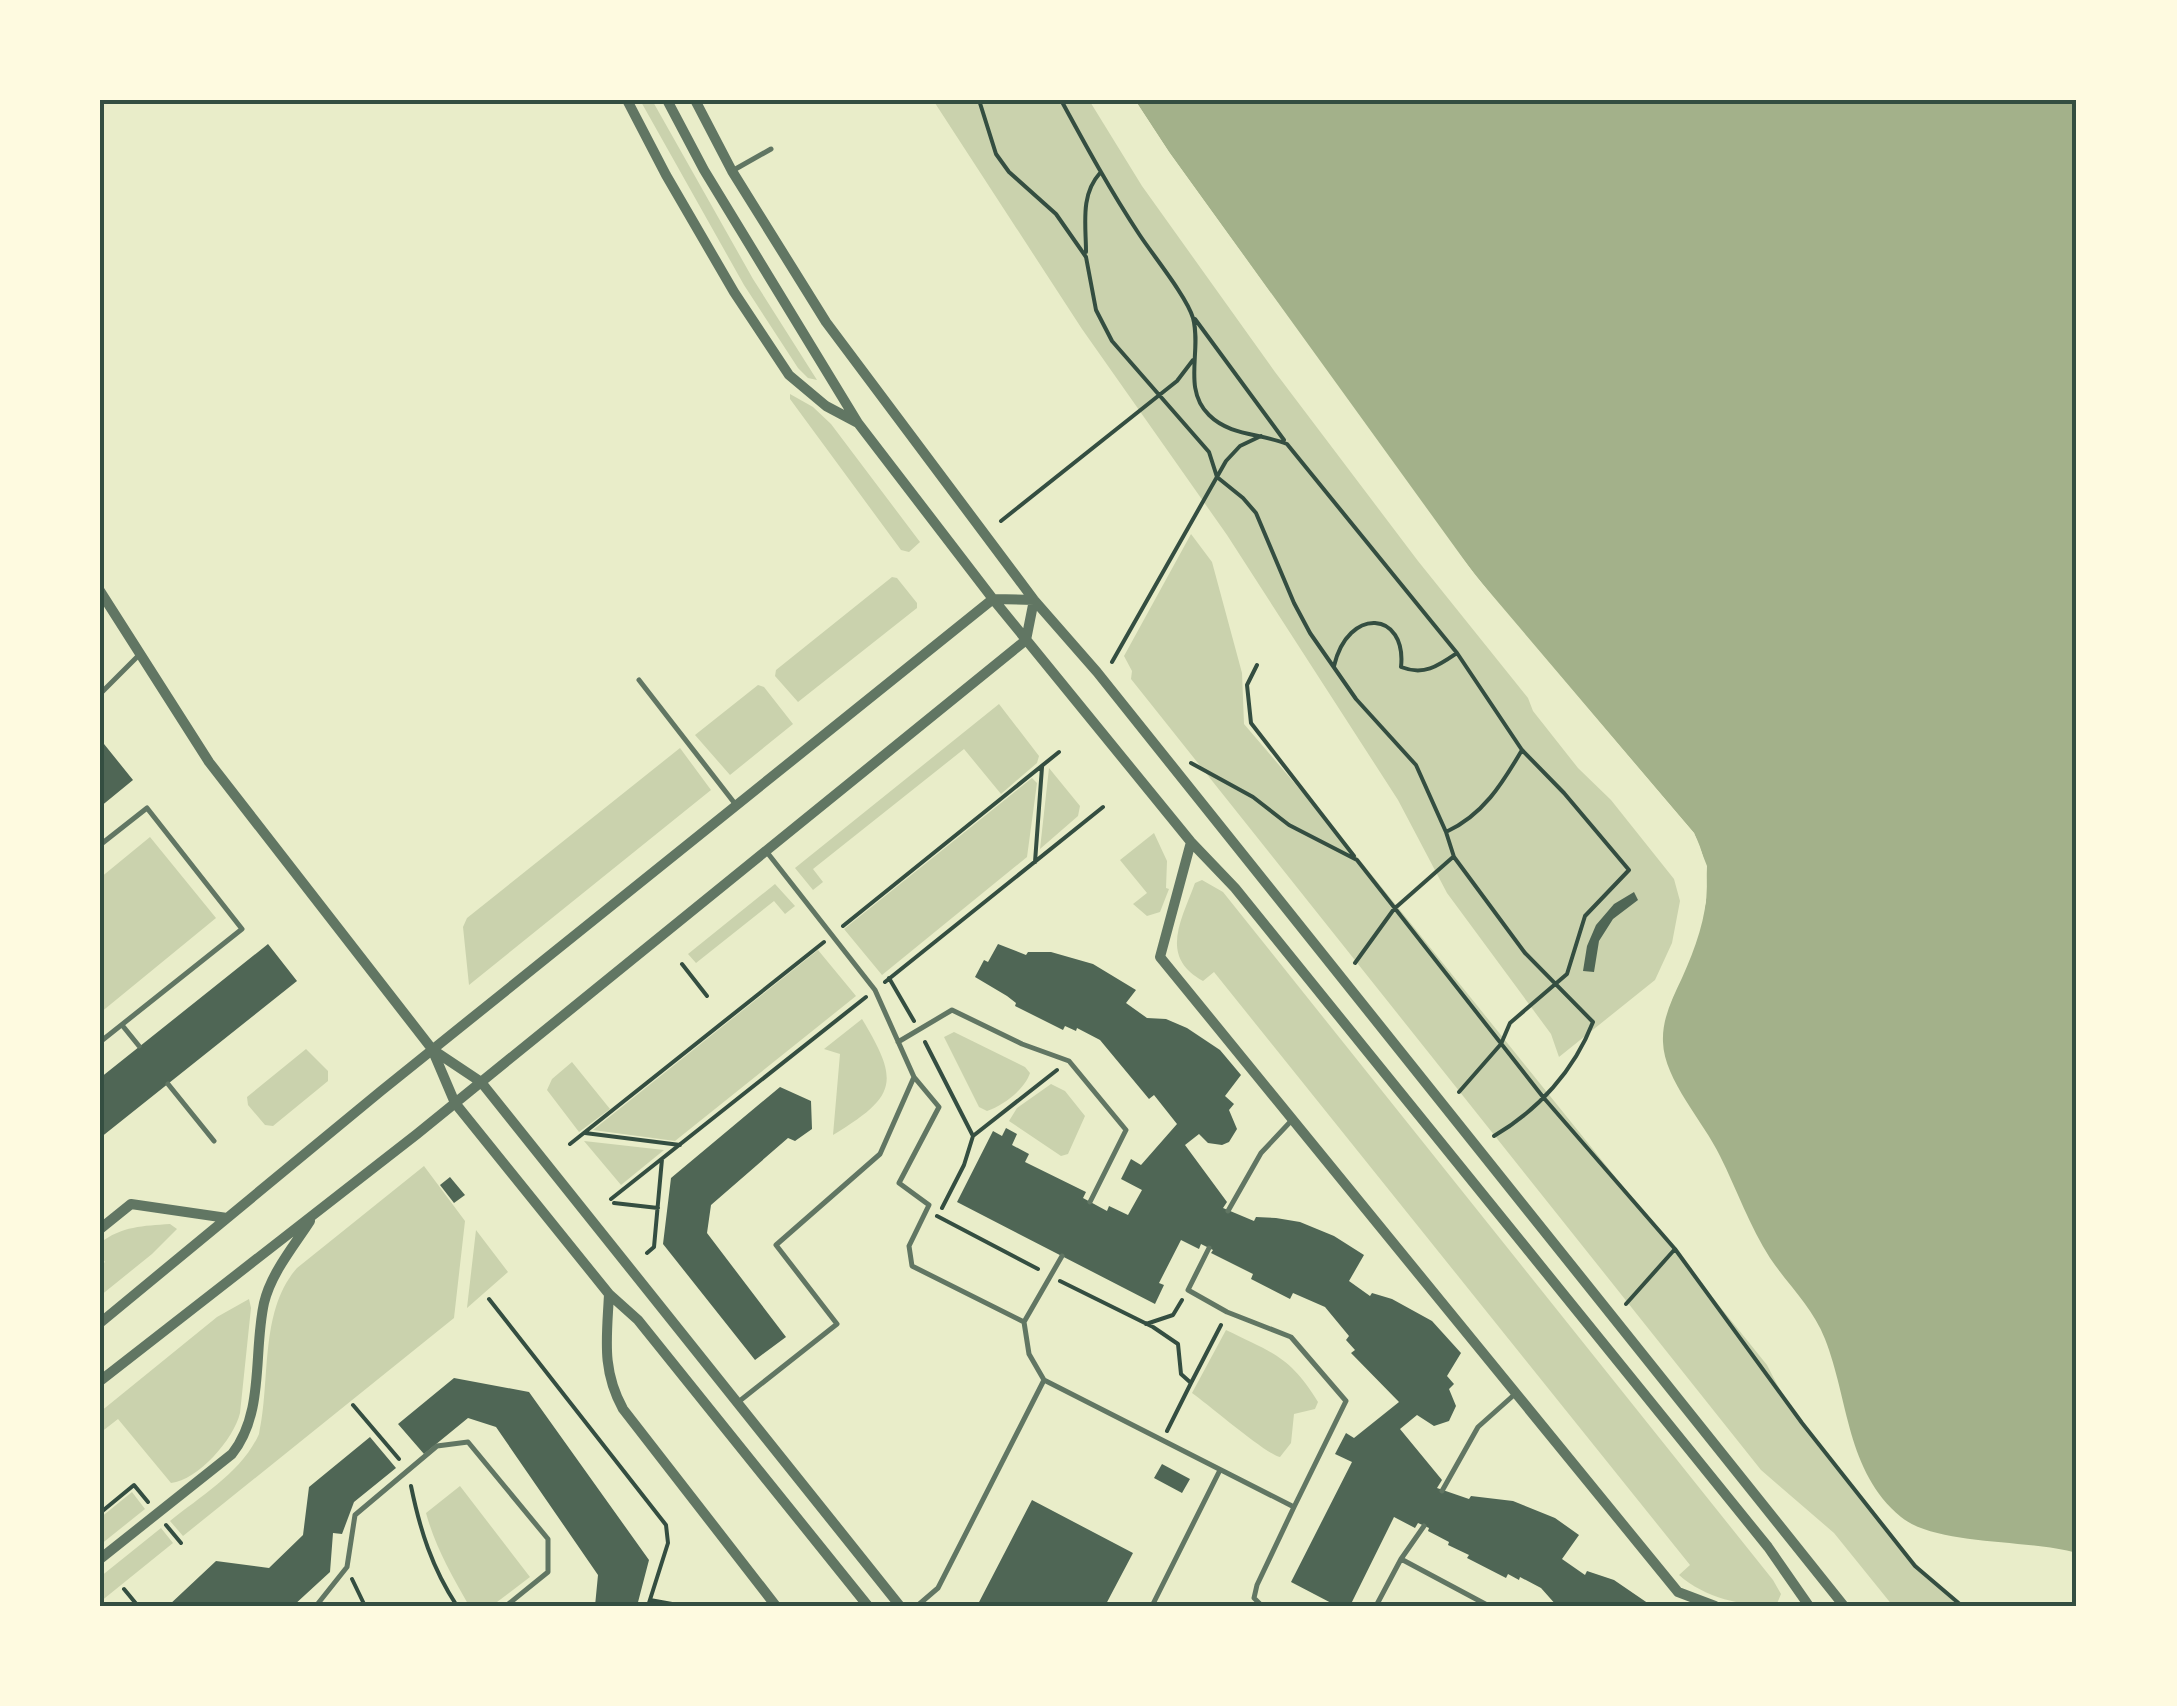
<svg xmlns="http://www.w3.org/2000/svg" width="2177" height="1706" viewBox="0 0 2177 1706" font-family="Manrope,sans-serif">
  <style>
    .green { fill: #cad2ad }
    .water { fill: #a3b18a }
    .pier { fill: #e9edc9 }
    .building { fill: #4f6655 }
    .lines { fill: none; stroke-linecap: round; stroke-linejoin: round }
    .path { stroke: #344e41; stroke-width: 4 }
    .service { stroke: #617663; stroke-width: 5 }
    .minor { stroke: #617663; stroke-width: 10 }
    .neatline { fill: none; stroke: #344e41; stroke-width: 4 }
  </style>
  <rect width="100%" height="100%" fill="#e9edc9"/>
  <!-- green -->
  <path class="green" d="M640 100H652L753 279 817 380 808 378 798 368 744 285Z
    M933 100H1089L1142 186 1275 372 1418 561 1528 698 1533 711 1578 768 1611 800 1674 879 1680 901 1672 943 1655 980 1559 1057 1551 1034 1447 893 1398 800 1227 535 1082 329Z
    M790 394 813 407 831 424 920 542 909 552 901 550 790 399Z
    M1191 534 1212 562 1242 673 1244 724 1350 848 1767 1365C1795 1423 1839 1473 1881 1522 1906 1553 1930 1582 1962 1606H1893L1834 1533 1761 1470 1131 679 1132 671 1124 656Z
    M892 577 897 578 917 603V608L798 702 775 676 776 670Z
    M758 685 764 687 793 724 730 775 695 735Z
    M999 704 1039 756 1037 763 1001 794 964 749 813 869 823 882 813 890 795 868Z
    M680 748 711 790 469 985 463 927 467 918Z
    M1049 768 1080 806 1078 816 1040 849Z
    M1032 778 1037 783 1027 857 882 975 844 929Z
    M1154 833 1167 861 1166 888 1169 889 1160 912 1147 916 1133 904 1147 893 1120 860Z
    M150 837 216 918 100 1013V878Z
    M1202 880 1223 892 1773 1580 1781 1594 1776 1606C1742 1606 1705 1598 1679 1575L1690 1565 1214 972 1203 981C1159 957 1181 921 1195 883Z
    M775 884 795 906 785 914 774 901 696 963 688 954Z
    M818 950 856 996 675 1141 593 1130Z
    M862 1019C900 1082 897 1096 833 1135L840 1054 824 1049Z
    M954 1032 1025 1067 1030 1073C1025 1089 1004 1105 987 1111L979 1107 944 1037Z
    M306 1049 328 1071V1081L273 1126 265 1125 248 1105 247 1097Z
    M572 1062 610 1109 579 1132 547 1090 552 1079Z
    M1051 1084 1065 1091 1085 1116 1068 1154 1061 1156 1009 1121 1017 1108Z
    M584 1141 664 1150 621 1185Z
    M424 1166 465 1221 454 1318 183 1536 170 1521C201 1496 242 1472 259 1434 271 1381 259 1311 297 1268Z
    M170 1224 177 1229 152 1254 100 1296V1266L105 1262 100 1255V1243C122 1226 143 1226 170 1224Z
    M476 1230 508 1272 467 1308Z
    M249 1299 251 1308 240 1413C234 1439 198 1480 171 1483L118 1419 100 1433V1412L217 1317Z
    M1226 1330C1271 1352 1291 1357 1318 1402L1315 1409 1294 1414 1291 1443 1280 1457C1267 1455 1209 1405 1192 1393Z
    M460 1486 530 1577 497 1602 468 1604C451 1574 435 1546 426 1513Z
    M132 1492 145 1509 100 1545V1518Z
    M161 1528 173 1543 100 1602V1577Z"/>
  <!-- water -->
  <path class="water" d="M1135 100H2077V1553C2029 1539 1936 1546 1901 1517 1846 1471 1849 1400 1825 1339 1813 1308 1789 1286 1770 1258 1750 1227 1737 1190 1720 1156 1704 1122 1664 1080 1663 1042 1662 1019 1672 999 1682 978 1703 931 1719 882 1694 833L1500 606 1451 544 1169 152Z"/>
  <!-- pier -->
  <path class="pier" d="M1130 100H1135L1169 152 1475 575 1694 833 1707 866 1706 902 1694 946 1666 1013H1661L1690 945 1701 902 1702 867 1690 836 1496 609 1447 547 1165 155Z"/>
  <!-- building -->
  <path class="building" d="M104 744 133 780 100 807V747Z
    M1634 892 1638 900 1613 919 1599 941 1594 972 1583 971 1587 946 1596 925 1614 904Z
    M268 944 297 981 100 1138V1078Z
    M998 944 1026 955 1028 952H1051L1093 964 1136 990 1126 1003 1147 1018 1166 1019 1187 1028 1220 1050 1241 1075 1225 1096 1234 1104 1229 1110 1237 1129 1229 1142 1222 1145 1208 1143 1199 1134 1185 1145 1227 1202 1223 1208 1254 1221 1256 1217 1276 1218 1300 1222 1334 1236 1364 1255 1349 1281 1370 1296 1372 1293 1392 1299 1432 1321 1461 1353 1447 1376 1454 1384 1449 1389 1456 1406 1449 1421 1434 1426 1417 1415 1400 1429 1442 1480 1437 1488 1469 1499 1471 1496 1513 1501 1555 1518 1579 1535 1562 1559 1585 1575 1587 1571 1614 1580 1652 1606H1557L1541 1588 1520 1577 1519 1580 1508 1574 1506 1578 1467 1558 1469 1555 1448 1545 1449 1542 1428 1531 1429 1528 1418 1523 1415 1528 1394 1517 1350 1606H1337L1291 1582 1352 1462 1335 1454 1346 1433 1354 1438 1399 1402 1351 1353 1355 1350 1346 1340 1349 1336 1325 1307 1293 1293 1290 1299 1251 1279 1253 1274 1211 1253 1213 1250 1201 1244 1199 1249 1181 1240 1159 1283 1164 1285 1155 1304 957 1202 993 1131 1002 1136 1006 1128 1017 1134 1012 1145 1029 1154 1025 1162 1086 1192 1083 1198 1107 1211 1109 1206 1128 1215 1142 1190 1121 1179 1131 1159 1141 1165 1177 1124 1154 1095 1149 1099 1100 1040 1077 1028 1076 1031 1065 1026 1063 1030 1015 1006 1016 1003 1007 996 975 977 984 960 988 962Z
    M780 1087 811 1101 812 1129 795 1141 788 1138 711 1205 707 1233 786 1337 755 1360 663 1244 671 1178Z
    M450 1177 465 1195 454 1203 440 1185Z
    M454 1378 529 1392 649 1560 637 1606H595L598 1575 496 1427 468 1418 424 1454 398 1424Z
    M370 1437 396 1468 354 1502 342 1534 333 1533 330 1572 293 1606 253 1602 250 1606H239L229 1602 224 1606H168L216 1561 269 1568 303 1535 309 1487Z
    M1162 1464 1190 1479 1182 1493 1154 1478Z
    M1032 1500 1133 1553 1105 1606H977Z"/>
  <g class="lines">
    <!-- path -->
    <path class="path" d="M979 100 996 154 1009 172 1056 214 1086 257 1096 310 1112 341 1209 452 1217 477 1243 498 1256 513 1294 603 1310 633 1356 699 1416 765 1446 832 1454 857 1525 953 1593 1022C1574 1071 1538 1110 1494 1136
      M1034 100H1042
      M1061 100C1086 146 1110 190 1139 234 1152 254 1187 297 1193 318 1202 350 1182 389 1209 415 1230 436 1260 433 1287 444L1457 653 1522 750 1564 793 1629 870 1585 916 1567 974 1510 1023 1501 1044 1459 1092
      M1086 252C1086 225 1080 195 1100 173
      M1195 319 1284 440
      M1001 521 1177 381 1193 360
      M1112 662 1226 461 1240 446 1261 436
      M1257 665 1247 685 1251 723 1354 856
      M1334 666C1348 606 1407 611 1401 667 1424 676 1438 666 1457 653
      M1191 763 1253 797 1289 825 1357 860 1543 1097 1675 1249 1802 1423 1915 1566 1962 1606
      M1446 832C1483 815 1502 784 1522 750
      M1035 862 1042 767
      M843 926 1059 752
      M1355 963 1394 909 1453 857
      M682 964 707 996
      M889 978 914 1021
      M885 982 1103 807
      M925 1042 973 1136
      M585 1133 680 1145
      M570 1144 824 942
      M611 1199 866 997
      M614 1203 658 1208
      M942 1208 964 1165 973 1136 1057 1070
      M937 1216 1038 1269
      M647 1253 654 1247 662 1159
      M1060 1281 1153 1327 1178 1344 1181 1374 1191 1383 1167 1431
      M489 1299 666 1525 668 1543 648 1606
      M1626 1304 1675 1249
      M1146 1324 1173 1315 1182 1300
      M1191 1383 1221 1325
      M353 1405 399 1459
      M411 1486C420 1530 432 1568 457 1606
      M100 1513 134 1485 148 1502
      M166 1525 181 1543
      M352 1579 365 1606
      M124 1589 138 1606
      M650 1600 683 1606"/>
    <!-- service -->
    <path class="service" d="M732 171 771 149
      M639 680 736 805
      M100 694 140 654
      M100 845 147 808 242 929 100 1042
      M122 1025 139 1046
      M898 1042 952 1010 1022 1044 1069 1061 1126 1130 1090 1202
      M914 1077 939 1107 899 1183 929 1205 909 1246 912 1266 1024 1322 1029 1354 1044 1380
      M168 1084 214 1141
      M1228 1211 1261 1153 1292 1120
      M1209 1248 1188 1290 1227 1312 1291 1337 1346 1401 1294 1507
      M1024 1322 1062 1256
      M737 1403 837 1324 776 1245 880 1154 914 1077 875 990 766 851
      M1442 1491 1478 1427 1515 1394
      M1401 1559 1424 1526
      M316 1606 347 1567 355 1515 437 1446 468 1442 548 1539V1572L506 1606
      M917 1606 938 1588 1044 1380 1294 1507 1257 1585 1254 1598 1262 1606
      M1152 1606 1220 1470
      M1376 1606 1401 1559 1489 1606"/>
    <!-- minor -->
    <path class="minor" d="M627 100 666 175 734 292 789 375 826 406 858 423
      M667 100 704 170 858 423 993 599 1191 842 1235 888 1768 1547 1809 1606
      M695 100 732 171 826 322 1034 600 1097 672 1844 1606
      M100 591 209 762 432 1049 455 1103 609 1294 638 1320 868 1606
      M1191 842 1160 957 1678 1592 1715 1606
      M433 1050 481 1082 900 1606
      M100 1229 131 1204 227 1218
      M609 1294C607 1337 601 1369 623 1409L776 1606
      M100 1323 381 1091 993 599 1034 600 1026 640 417 1134 100 1381
      M100 1559 232 1454C265 1412 253 1353 264 1303 271 1273 294 1246 310 1221"/>
  </g>
  <!-- border -->
  <rect width="2177" height="1706" fill="none" stroke="#fefae0" stroke-width="205"/>
  <rect x="102" y="102" width="1972" height="1502" class="neatline"/>
</svg>
